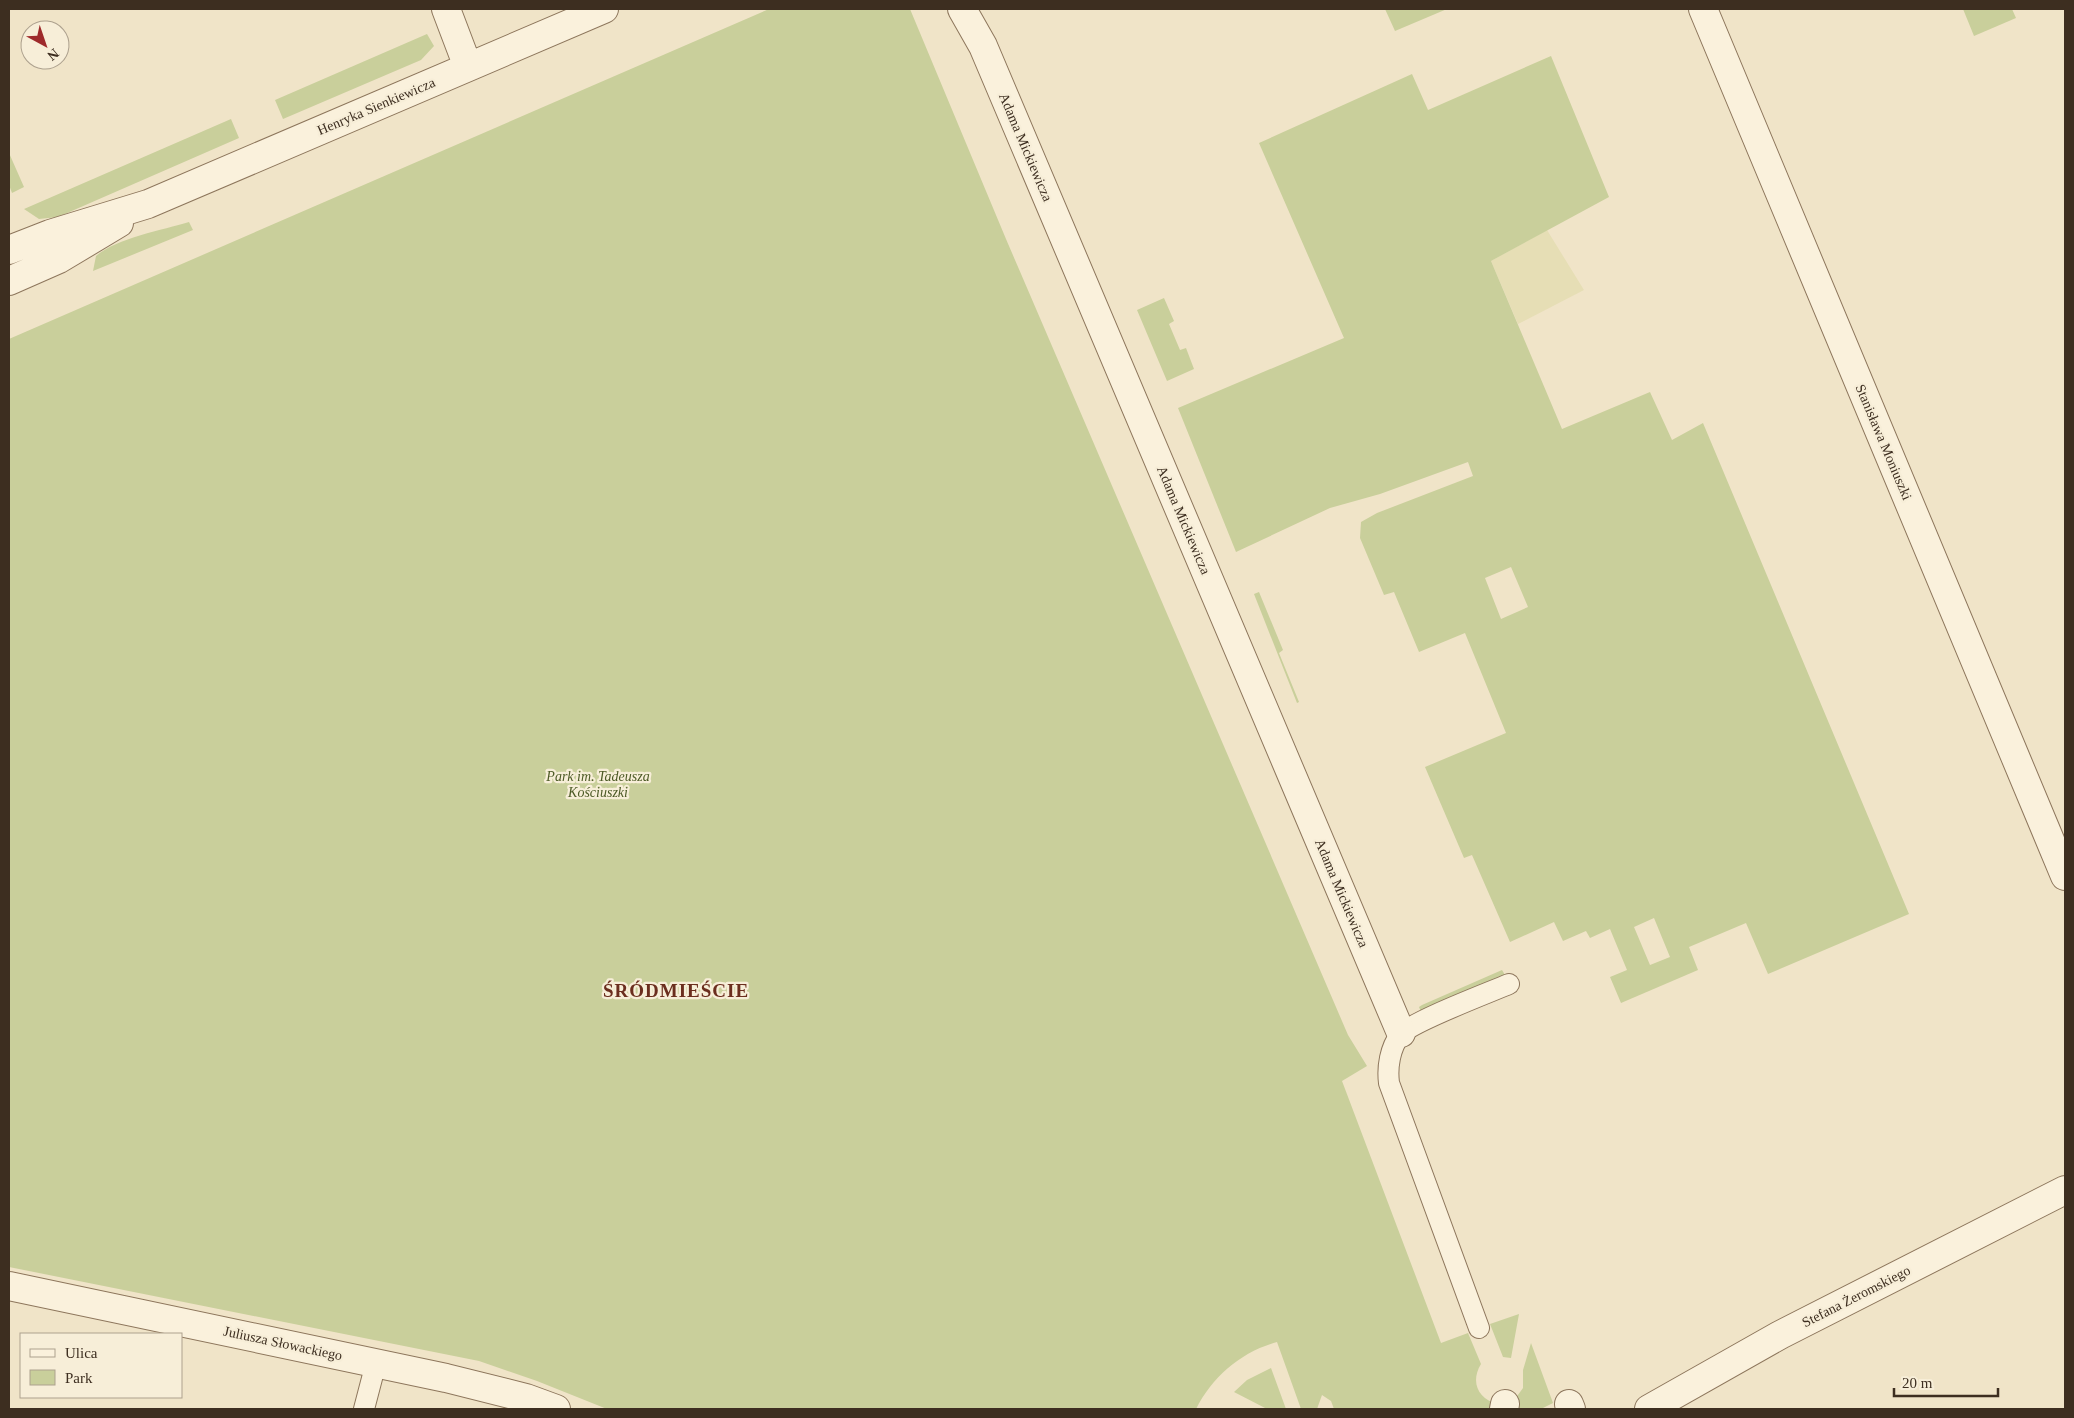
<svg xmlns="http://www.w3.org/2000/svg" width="2074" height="1418" viewBox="0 0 2074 1418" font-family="Georgia,serif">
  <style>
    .farmland { fill: #e6deb5 }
    .green { fill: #c9cf9b; fill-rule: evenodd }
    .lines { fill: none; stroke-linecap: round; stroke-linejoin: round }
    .lane-casing { stroke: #8d765c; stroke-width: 22 }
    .street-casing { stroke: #8d765c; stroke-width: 30 }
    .lane { stroke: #faf1dc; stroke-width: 20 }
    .street { stroke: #faf1dc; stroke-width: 28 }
    .labels { text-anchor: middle; stroke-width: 4.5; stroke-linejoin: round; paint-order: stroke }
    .street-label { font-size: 14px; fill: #3d2e20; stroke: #f7eed8 }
    .park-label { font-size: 14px; font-style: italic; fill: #4d5a26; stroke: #f7eed8 }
    .district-label { font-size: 19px; font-weight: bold; letter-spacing: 1px; fill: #6b2e1e; stroke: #f7eed8 }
  </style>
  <rect width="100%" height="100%" fill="#f0e4c8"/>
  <!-- farmland -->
  <path class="farmland" d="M1547 230 1584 290 1518 324 1491 261Z"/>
  <!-- green -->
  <path class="green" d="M769 9H910L1006 239 1348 1035 1367 1066 1342 1081 1441 1343 1468 1333 1481 1364C1470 1382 1478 1399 1498 1404L1496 1409H1334L1331 1401 1322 1395 1317 1409H1301L1277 1342C1241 1352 1213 1376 1196 1409H607L537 1381 479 1361 9 1267V339Z
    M1385 9H1447L1395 31Z
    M1963 9H2012L2016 18 1974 36Z
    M427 34 434 46 421 60 283 119 275 100Z
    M1551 56 1609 197 1491 261 1562 429 1650 392 1672 440 1703 423 1909 914 1768 974 1746 923 1689 947 1698 970 1621 1003 1610 977 1627 970 1610 929 1590 938 1586 931 1563 941 1554 922 1510 942 1472 855 1464 858 1425 767 1506 733 1465 633 1419 652 1394 592 1384 595 1360 538 1361 522 1377 513 1473 476 1468 462 1380 494 1330 508 1236 552 1178 408 1344 338 1259 143 1412 74 1428 110ZM1511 567 1528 607 1501 619 1485 578ZM1654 918 1670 957 1650 965 1634 927Z
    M231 119 239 138 58 217 39 219 24 209Z
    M9 153 24 187 12 193 9 185Z
    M189 222 193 230 93 271 96 256C117 238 163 230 189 222Z
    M1164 298 1174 321 1169 324 1180 350 1186 348 1194 369 1167 381 1137 310Z
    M1259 592 1283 650 1279 653 1299 702 1297 703 1254 594Z
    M1502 970 1505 975 1421 1012 1419 1007 1422 1005Z
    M1519 1314 1511 1358 1503 1357 1490 1324Z
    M1531 1343 1553 1403 1541 1409H1513L1515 1399 1523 1388V1370Z
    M1271 1368 1286 1409H1267L1234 1392 1247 1380Z"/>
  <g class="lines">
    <!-- lane casing -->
    <g class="lane-casing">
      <path id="lane" d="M1479 1328 1389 1083C1387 1067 1390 1048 1400 1035 1411 1022 1488 993 1509 984
        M364 1409 376 1363"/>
    </g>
    <!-- street casing -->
    <g class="street-casing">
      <path id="street" d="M446 9 468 67
        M962 9 983 46 1401 1033
        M1703 9 2065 876
        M9 250 50 234 148 204 604 9
        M9 281 59 259 119 223
        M9 1286 446 1378 526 1398 556 1409
        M1569 1404 1571 1409
        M1504 1409 1505 1404
        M1649 1409 1780 1335 2065 1190"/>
    </g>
    <!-- lane -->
    <use href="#lane" class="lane"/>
    <!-- street -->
    <use href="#street" class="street"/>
  </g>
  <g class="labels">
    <!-- street labels -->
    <g class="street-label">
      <text transform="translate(376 106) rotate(-23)" y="5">Henryka Sienkiewicza</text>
      <text transform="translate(1026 147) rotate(67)" y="5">Adama Mickiewicza</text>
      <text transform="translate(1884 442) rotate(67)" y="5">Stanisława Moniuszki</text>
      <text transform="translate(1184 520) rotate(67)" y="5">Adama Mickiewicza</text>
      <text transform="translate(1342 893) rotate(67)" y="5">Adama Mickiewicza</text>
      <text transform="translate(1856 1296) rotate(-27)" y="5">Stefana Żeromskiego</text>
      <text transform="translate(283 1343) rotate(12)" y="5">Juliusza Słowackiego</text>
    </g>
    <!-- park labels -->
    <g class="park-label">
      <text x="598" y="781">Park im. Tadeusza<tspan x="598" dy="16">Kościuszki</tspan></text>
    </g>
    <!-- district labels -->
    <g class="district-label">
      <text x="676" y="997">ŚRÓDMIEŚCIE</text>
    </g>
  </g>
  <!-- border -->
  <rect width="2074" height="1418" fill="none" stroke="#3d2e20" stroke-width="20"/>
  <!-- legend -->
  <rect x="20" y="1333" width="162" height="65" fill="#f7eed8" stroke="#ada18e"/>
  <rect x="30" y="1349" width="25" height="8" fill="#faf1dc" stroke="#ada18e"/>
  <text x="65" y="1358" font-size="15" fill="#3d2e20">Ulica</text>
  <rect x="30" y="1370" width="25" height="15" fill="#c9cf9b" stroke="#ada18e"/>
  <text x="65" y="1383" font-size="15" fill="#3d2e20">Park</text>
  <!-- north arrow -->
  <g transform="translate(45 45) rotate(140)"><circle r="24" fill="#f7eed8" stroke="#ada18e"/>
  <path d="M0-4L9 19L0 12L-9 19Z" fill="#9e2a2b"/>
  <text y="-8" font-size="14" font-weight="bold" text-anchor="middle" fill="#3d2e20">N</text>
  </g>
  <!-- scale -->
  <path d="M1894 1388v8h104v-8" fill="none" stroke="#3d2e20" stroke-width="2.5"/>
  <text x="1902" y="1388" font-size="15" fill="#3d2e20" stroke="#f7eed8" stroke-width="4" paint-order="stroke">20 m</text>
</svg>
